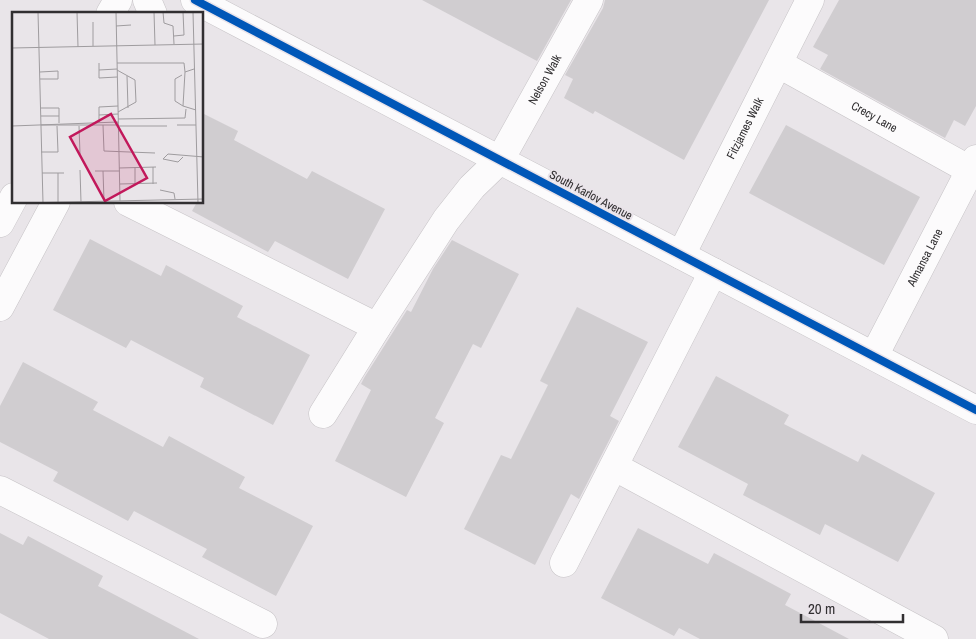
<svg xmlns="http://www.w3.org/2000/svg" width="976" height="639" viewBox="0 0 976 639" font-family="'Archivo Narrow',sans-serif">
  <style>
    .building { fill: #d0cdd0 }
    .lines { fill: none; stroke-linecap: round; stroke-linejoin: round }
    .minor-casing { stroke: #c6c3c6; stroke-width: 29 }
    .minor { stroke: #fcfbfc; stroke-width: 28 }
    .cycleway-casing { stroke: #eae4ea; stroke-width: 11 }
    .cycleway { stroke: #0057b8; stroke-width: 8 }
    .labels { text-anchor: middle; stroke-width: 4; stroke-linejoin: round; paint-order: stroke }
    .street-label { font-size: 12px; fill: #312f31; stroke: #eae4ea }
    .inset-road { fill: none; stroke: #9f9c9f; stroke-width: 1 }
    .view { fill: #c2185b; fill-opacity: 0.15; stroke: #c2185b; stroke-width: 2.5 }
    .inset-edge { fill: none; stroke: #312f31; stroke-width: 2.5 }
  </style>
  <rect width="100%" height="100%" fill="#e9e5e9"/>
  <!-- building -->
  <path class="building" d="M422 0H571L537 61Z
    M605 0H769L684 160 595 111 593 114 564 98 573 79 565 75 603 8Z
    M839 0H976V106L965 126 954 120 945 138 820 69 828 55 813 47Z
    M202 113 238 131 234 140 307 179 312 171 385 209 348 279 275 241 268 252 192 211 197 202H202Z
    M786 125 920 197 884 265 749 193Z
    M90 239 161 276 166 265 243 306 237 317 310 355 273 425 200 387 204 378 131 340 126 348 53 310Z
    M452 240 519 274 481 348 473 344 435 418 444 423 406 497 335 461 371 390 361 384 364 378 407 310 411 312 433 269Z
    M577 307 648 342 610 416 619 421 579 499 571 494 535 565 464 529 501 455 511 459 548 385 540 381Z
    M23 362 98 402 93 410 163 447 169 436 245 477 239 488 313 526 276 596 202 557 207 549 134 511 128 521 53 481 58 472 0 442V406Z
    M716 376 789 415 784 424 858 462 862 454 935 493 898 562 825 524 820 535 743 495 748 484 678 447Z
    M638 528 708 564 714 553 791 594 785 605 849 639H700L679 628 674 636 601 598Z
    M0 533 23 545 28 536 103 576 98 586 199 639H49L0 613Z"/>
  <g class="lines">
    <!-- minor casing -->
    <g class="minor-casing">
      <g id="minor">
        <path d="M147 0 153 14"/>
        <path d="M195 0 976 410"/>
        <path d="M110 14 118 0"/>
        <path id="s1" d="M779 64 970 170"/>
        <path id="s2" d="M128 202 377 327 446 220 472 187 500 160 589 0"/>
        <path d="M0 223 14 197"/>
        <path id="s3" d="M681 255 810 0"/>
        <path d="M0 307 56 202"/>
        <path id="s4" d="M874 356 976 159"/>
        <path d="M323 414 377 327"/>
        <path d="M615 467 934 639"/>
        <path d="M0 490 263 624"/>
        <path d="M564 563 713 272"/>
      </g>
    </g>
    <!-- minor -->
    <use href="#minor" class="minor"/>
    <!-- cycleway casing -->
    <g class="cycleway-casing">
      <path id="cycleway" d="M195 0 976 410"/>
    </g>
    <!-- cycleway -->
    <use href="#cycleway" class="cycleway"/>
  </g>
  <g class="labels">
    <!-- street labels -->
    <g class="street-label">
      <text dy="4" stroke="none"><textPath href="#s2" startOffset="579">Nelson Walk</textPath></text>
      <text dy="4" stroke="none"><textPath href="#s1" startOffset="109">Crecy Lane</textPath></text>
      <text dy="4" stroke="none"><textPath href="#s3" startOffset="142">Fitzjames Walk</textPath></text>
      <text transform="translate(591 195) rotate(28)" y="4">South Karlov Avenue</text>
      <text dy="4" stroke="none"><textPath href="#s4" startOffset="111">Almansa Lane</textPath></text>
    </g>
  </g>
  <!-- overview -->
  <g transform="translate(12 12)">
    <rect width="191" height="191" fill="#e9e5e9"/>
    <path class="inset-road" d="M26 0 31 191M65 0 66 35M104 0 108 189M142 0 143 33M151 0 152 11 161 14 162 32M181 0 186 191M81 10V34M104 14 119 13M162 24 172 23 171 0M0 36 192 32M87 51V66L105 65M105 51H172L173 60 182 57M87 58 105 57M105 58 123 68 124 90 106 100M28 60 46 59V67H28M173 60 171 94 184 98M170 63 163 67V89L171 94M115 64 116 96M28 96H47V111M87 103 106 102M29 104H47M106 107 173 106 174 97M87 110V95L106 94M29 113H104L106 110M91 113 92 139 143 141M165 113H184M0 114 106 110M67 114 68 142M107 114H155M29 140H46L45 114M171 145 166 150 151 147 156 142 192 145M123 155V172M141 155V172M107 156 144 155M68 158 69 190M83 159H108M91 159 92 189M30 161H52M46 161V190M108 172 145 171M148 178 162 181 163 187M10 191 192 187"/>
    <path class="view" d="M99 102 135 166 93 189 58 125Z"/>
    <rect width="191" height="191" class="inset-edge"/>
  </g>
  <!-- scale -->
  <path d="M801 614v8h102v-8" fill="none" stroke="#312f31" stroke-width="2.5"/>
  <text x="808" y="614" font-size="15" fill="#312f31" stroke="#eae4ea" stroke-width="4" paint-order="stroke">20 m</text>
</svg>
